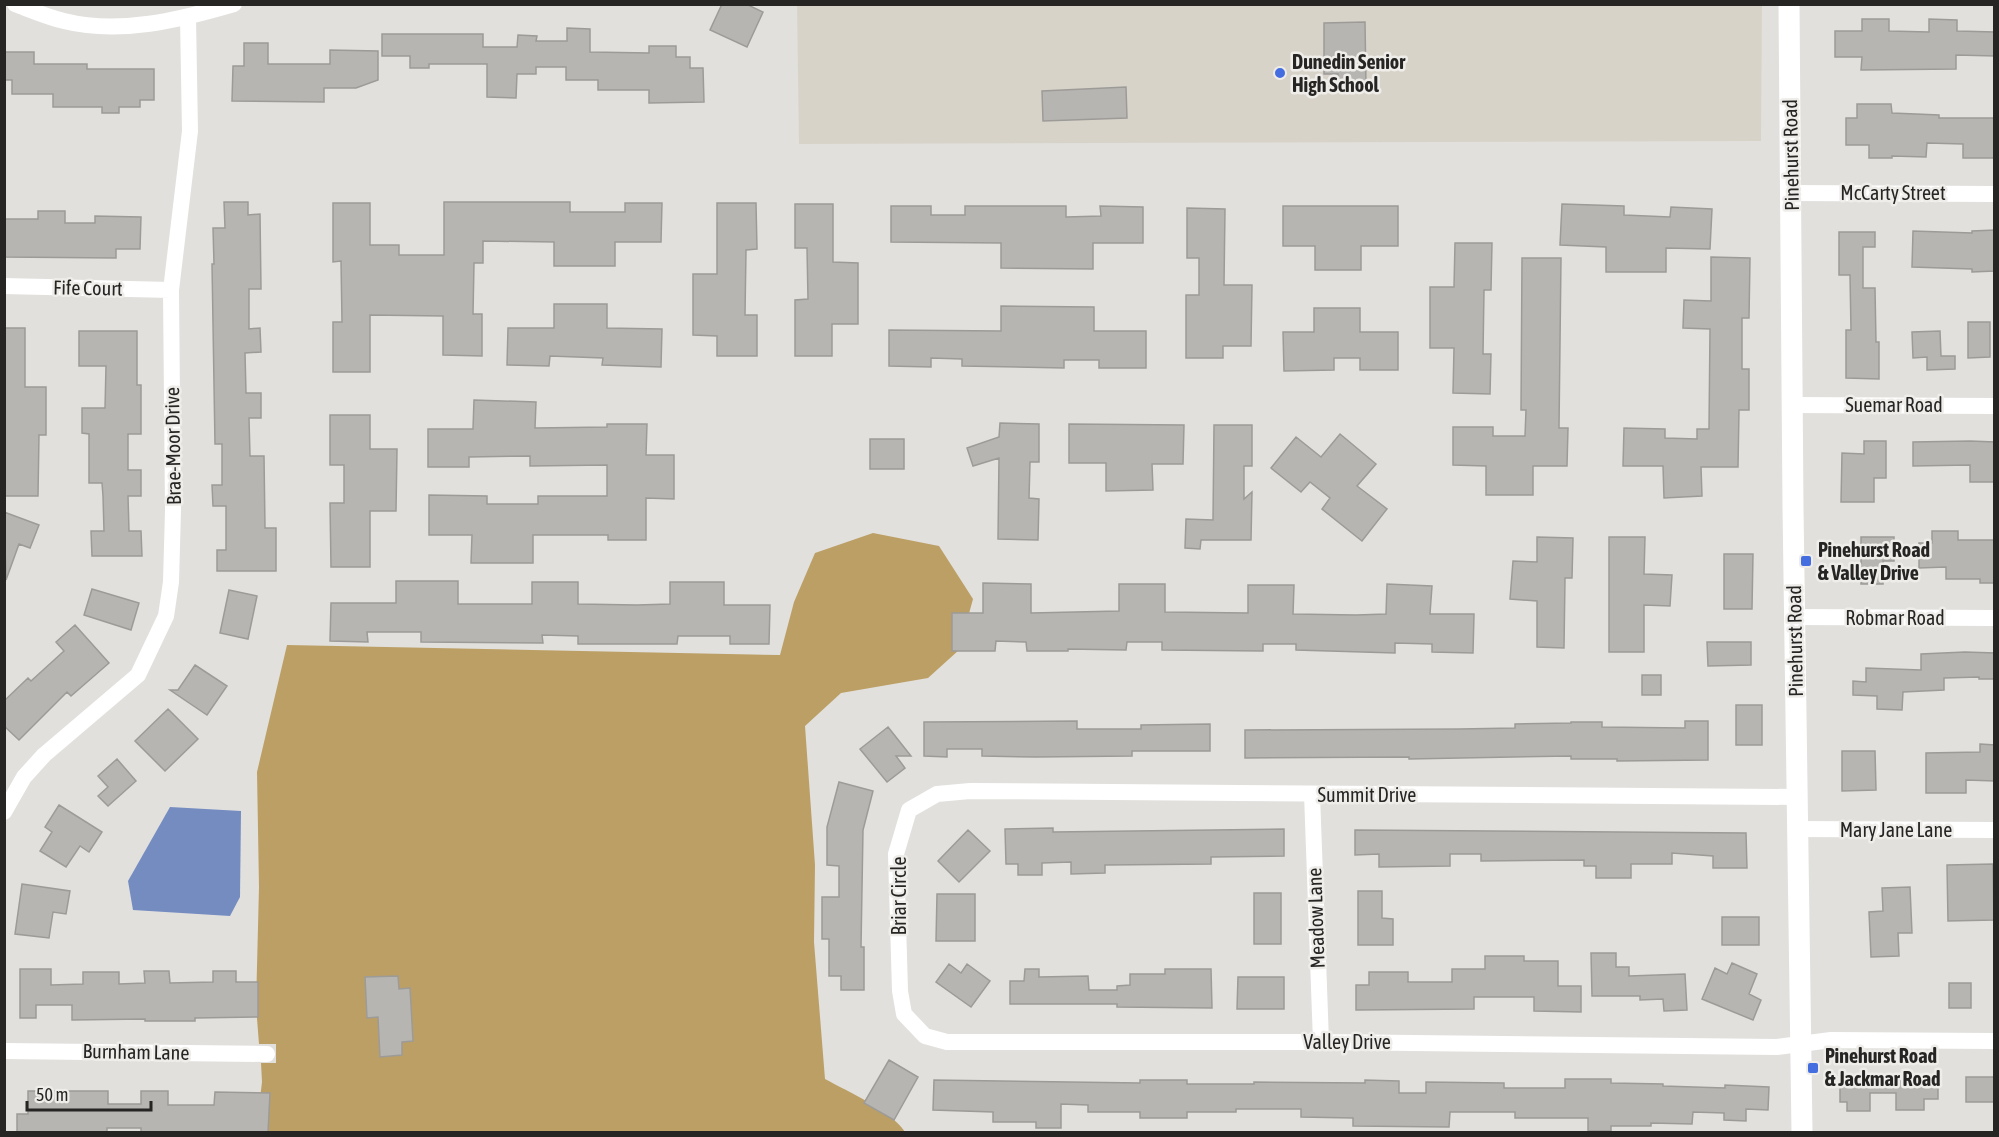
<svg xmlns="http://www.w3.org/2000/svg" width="1999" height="1137" viewBox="0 0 1999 1137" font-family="'Asap Condensed',sans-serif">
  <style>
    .built { fill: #d8d3c9 }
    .forest { fill: #bc9f65 }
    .water { fill: #758cc1 }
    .building { fill: #b7b5b2; stroke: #9d9b98; stroke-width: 1.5 }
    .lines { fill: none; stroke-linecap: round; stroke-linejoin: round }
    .minor { stroke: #fff; stroke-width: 16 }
    .tertiary { stroke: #fff; stroke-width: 21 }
    .poi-dot { fill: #446ee0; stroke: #efedea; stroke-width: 2 }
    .labels { text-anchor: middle; stroke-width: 5; stroke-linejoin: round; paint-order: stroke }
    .poi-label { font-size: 20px; font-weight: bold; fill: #262524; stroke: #efedea; text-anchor: start }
    .street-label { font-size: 20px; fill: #262524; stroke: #efedea }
  </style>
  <rect width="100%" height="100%" fill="#e1e0dd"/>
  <!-- built -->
  <path class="built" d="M797 5H1762L1761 141 799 144Z"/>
  <!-- forest -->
  <path class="forest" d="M873 533 939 546 973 599 959 650 928 678 841 693 805 726 815 865 814 942 825 1079C847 1091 893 1112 905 1132H256L262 1082 261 1063H276V1044H259L256 1006 259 887 257 772 287 645 780 655 794 602 815 553Z"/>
  <!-- water -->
  <path class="water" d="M170 807 241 811 240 897 230 916 133 910 128 881Z"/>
  <!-- building -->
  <path class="building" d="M722 4H746L763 12 747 47 710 30Z
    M1862 19H1889V31L1929 32V19L1957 20V31L1995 32V56L1956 55V69L1861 70 1862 57H1835V31H1862Z
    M1365 22 1366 86H1338V74H1324V23Z
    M567 28 590 29V52L649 53V46H676V57H690V68H703L704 102 649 103V90H598V80H566V67H536V74H517L516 98 487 97V64H429V68H410V56H382V34H483V47H517L518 35 537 36 536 41H567Z
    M244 43H268V64H330V50L378 51V80L356 88H324V102L232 101 233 66H244Z
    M4 52H34V64H87V69H154V100H140V107H119V113H102V107H53V94H12V80H4Z
    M1126 87 1127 118 1043 121 1042 91Z
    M1857 104H1891L1892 113 1939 115V118H1995V158H1963V144L1927 143 1926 157 1892 156V158H1869V145H1846V118H1857Z
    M224 202H248V215L260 214 261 289H249V329L260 328 261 352 245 353 246 393H261V418H249L250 456H264L265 528H276V571H217V550H226V506H213L212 485H222V444H215L212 264H214L213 228H225Z
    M444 202H570V212H625V203H662L661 242H615V266H554V242L483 241V263H474L473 314H482V356L443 355V316L370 315V372H333V322H342L341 261 333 262V203H370V245H399V255H444Z
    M717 203H756L757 249 746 250 745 315H757V356H717V336L693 335V274H717Z
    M795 204H833V262L858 263V324H832V356H795V300L808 299 807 248H795Z
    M1562 204 1624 206V215L1670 217 1671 207 1712 209 1710 249 1666 248V272H1606V247L1560 245Z
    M891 206H931V215H965V206H1066V217L1101 216 1100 206 1143 207V243H1093V269L1001 268V243L891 242Z
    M1283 206H1398V246H1361V270H1315V246H1283Z
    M1187 208 1225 209 1224 285H1252L1251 346H1223V358H1186V295H1199V258H1187Z
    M38 211H65V223H95V216L141 217 140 249H116V258L4 257V219H38Z
    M1995 230V271L1972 272V269L1912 267 1913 231 1972 233V231Z
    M1839 232H1875V247H1863V288H1875L1876 342H1879V379L1846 378V330H1851L1850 275H1839Z
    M1455 243H1492L1491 290H1484L1483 354H1491L1490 394 1453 393 1454 348H1430V287H1454Z
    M1711 257 1750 258 1749 318H1742V369H1749V410H1739L1738 467H1701L1702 496 1664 498 1663 466H1623L1624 428 1665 429V438L1697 439V429H1709L1710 329 1683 328 1684 300 1711 301Z
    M1522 258H1561L1559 428H1568L1567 466H1533V495H1486V466L1453 465V427H1493V436H1525L1526 410H1521Z
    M554 304H607V328L662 329 661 367 602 365 603 358 550 356 549 366 507 365 508 328H554Z
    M1001 306 1094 307V331H1146V368H1099V360H1064V368L962 366V359L931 358V367L889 366V330L1001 331Z
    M1314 308H1360V332H1398V370H1360V358H1334V370L1284 371 1283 332H1314Z
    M1968 322H1990V357L1968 358Z
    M4 328H25V387H46V435H39L38 496H4Z
    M79 331H137V385H141V434H128V470H141V496H128L129 531H141L142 556H92L91 531H104L103 496 102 483H89V434L82 433V408H105L106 366H79Z
    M1940 331 1941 356H1955V369L1927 370V357L1913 358 1912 332Z
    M474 400 536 402 535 428 607 427V424H647L646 455H674V499L646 498V540H608V535H533V563H471L472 535H429V495L487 496V504H538V496H607V465L530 466V456L469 457V467H428V429H473Z
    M330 415H370V449H397L396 511H370V567H331L330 503H344V465H330Z
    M1000 423 1039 424V462H1030L1029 498 1039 499 1038 540 998 539 999 458 973 466 967 448 999 437Z
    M1069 424 1184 425 1183 464H1152L1153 490 1106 491V463H1069Z
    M1214 425H1252V466H1244V499L1252 492 1251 540H1201L1200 549 1185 548 1186 519 1213 520Z
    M1340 434 1376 464 1357 486 1387 509 1362 541 1322 509 1330 498 1310 482 1301 492 1271 468 1296 437 1321 457Z
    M870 439H904V469H870Z
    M1864 441H1886V478H1874V502H1841L1842 453 1864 454Z
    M1970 441 1995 442V482H1970V465L1913 466V442Z
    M4 512 39 525 30 548 19 544 6 580Z
    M1932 531H1958V540H1995V583H1980V579H1946V567L1919 568V543H1932Z
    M1537 537 1573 538 1572 578H1565L1564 648 1537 647V601L1510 599 1513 561 1537 562Z
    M1609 537H1645L1644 574 1672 575 1670 606 1644 605V652H1609Z
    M1861 537H1894V561H1883V584H1861Z
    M1724 554H1753L1752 609H1724Z
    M396 581H458V604H532V582H578V604L637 605 670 604V582H724V605H770L769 644H730V636H678L677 644H578V636L542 635 543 643 421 642V632H367L368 642 330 641 331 603H396Z
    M983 583 1031 584V613L1119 611V584H1165V612L1248 613V585H1294L1293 614 1356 615 1386 614 1387 584 1432 586 1430 614H1474L1473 653 1432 652V644L1395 643V653L1296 650V644H1263V651L1162 650V642H1127L1126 650 1068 649V651H1027L1026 642 996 641 995 651H952V613H983Z
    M92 589 139 603 131 630 84 615Z
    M229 590 257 596 248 639 220 633Z
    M75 625 109 663 71 696 67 692 19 740 4 726V701L28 678 31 681 64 651 56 642Z
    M1707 642H1751V665L1708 666Z
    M1965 652 1995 653V679H1979V677L1944 678V690L1903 692 1902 710 1877 709V696L1853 695V681L1866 682V668L1921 670V654Z
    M195 665 227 686 207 715 170 690H178Z
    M1642 675H1661V695H1642Z
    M1736 705H1762V745H1736Z
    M168 709 198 739 165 771 135 741Z
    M1077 721V729H1141V725L1210 724V751H1132V756L1036 757 982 756V749H947V757L924 756V722Z
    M1685 721H1708V760L1617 761V759H1571V756L1409 759V757L1245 758V730L1459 729 1515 728V724L1571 723V722H1602V727L1685 728Z
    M888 727 911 756H896L905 768 887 782 860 749Z
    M1980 744 1995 745V781L1966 780V793H1926V753L1980 752Z
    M1842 751H1875L1876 790 1842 791Z
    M117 759 136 781 108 806 98 796 108 787 98 776Z
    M839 782 873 791 863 830 861 947H864V990H841V976H829V939H822V897H839V866L827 865V827Z
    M59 805 102 832 89 852 80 846 66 867 40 851 52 832 45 827Z
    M1053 828V832L1284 829V856L1211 857V864L1105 865V873L1071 874V862L1042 863V875H1018V864H1006L1005 829Z
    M968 830 990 851 959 882 938 861Z
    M1355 830 1746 833 1747 868H1713V856L1672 853V864H1631V878H1596V866H1584V860L1481 861V854H1450V866L1379 867V854L1355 855Z
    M1993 864 1994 920 1948 921 1947 865Z
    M22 884 70 891 66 914 53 912 49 938 15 934Z
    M1910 887 1912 933H1898L1899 956 1871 957 1869 912 1883 911 1882 888Z
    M1358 891H1382V918L1393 919V945H1358Z
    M1254 893H1281V944H1254Z
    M937 894H975V941H936Z
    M1722 917H1759V945H1722Z
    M1591 953H1616V967H1629V976L1685 974 1687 1010 1664 1011 1663 999 1640 1000V996H1592Z
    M1485 956H1524V961H1558V986H1581V1012L1534 1011V997H1474V1009L1356 1010V985H1369V972H1408V982H1452V969H1485Z
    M1732 963 1757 974 1749 994 1761 1000 1753 1020 1702 999 1715 968 1727 974Z
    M949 964 961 973 967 964 990 981 971 1007 936 982Z
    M20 969H51V985L83 984V972H119V984L145 983 144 971H169L170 983 213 982V971H236V982H258V1017L195 1018V1021H145V1019L72 1020V1005H36V1018H20Z
    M1025 969H1039V977L1088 976 1089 990H1117V986L1130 985V974H1165V969H1211L1212 1008 1117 1007V1004H1010V981H1024Z
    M398 976 399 989 410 988 413 1041 402 1042V1055L380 1057 378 1017 367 1018 365 977Z
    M1238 977H1284V1009H1237Z
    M1949 983H1971V1008H1949Z
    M889 1060 918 1077 894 1120 864 1103Z
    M1840 1077 1938 1079V1099H1924V1110H1896V1093H1870V1111H1847V1102H1840Z
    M1966 1077H1994V1102H1966Z
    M1565 1079H1611V1083L1663 1084V1086L1725 1088V1085L1769 1087 1768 1110 1746 1109V1121L1724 1120V1113L1693 1112 1692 1124 1651 1123V1126H1611V1131H1588V1118H1515V1112H1450L1449 1127 1353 1126V1118L1301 1117V1109H1236V1112H1187V1118H1140V1112H1088V1105L1061 1104V1128H1036V1122H993V1112L933 1110 934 1080 1140 1083V1080H1187V1084H1254V1082L1365 1083V1080L1399 1081V1093H1426V1082L1504 1083V1088H1565Z
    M28 1091H108V1104H141V1091H168V1105H214L215 1092 270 1093 268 1132H141V1128H107V1132H17V1114H28Z"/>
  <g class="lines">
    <!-- minor -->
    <path class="minor" d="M15 4C31 10 47 17 64 21 120 35 179 20 234 4
      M1791 193 1994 194
      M4 286 171 290
      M1793 405 1994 406
      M1795 617 1994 618
      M1312 794 1321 1042
      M1797 797 970 791 937 794 909 810 896 854 900 991 904 1014 925 1036 947 1042H1321L1777 1047 1831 1040 1994 1041
      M4 812 24 777 44 755 138 675 166 616 171 582 173 510 171 290 190 131 188 18
      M1797 829 1994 830
      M4 1051 267 1054"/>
    <!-- tertiary -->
    <path class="tertiary" d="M1789 4 1793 507 1802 1132"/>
  </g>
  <!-- markers -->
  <g class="poi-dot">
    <circle cx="1280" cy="73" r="6"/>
    <rect x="1800" y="555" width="12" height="12" rx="3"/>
    <rect x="1807" y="1062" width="12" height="12" rx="3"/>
  </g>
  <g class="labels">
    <!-- poi labels -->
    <g class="poi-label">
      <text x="1292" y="69">Dunedin Senior<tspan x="1292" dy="23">High School</tspan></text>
      <text x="1818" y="557">Pinehurst Road<tspan x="1818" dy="23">&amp; Valley Drive</tspan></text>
      <text x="1825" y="1063">Pinehurst Road<tspan x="1825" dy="23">&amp; Jackmar Road</tspan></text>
    </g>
    <!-- street labels -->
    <g class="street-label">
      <text transform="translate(1791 155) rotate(-91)" y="7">Pinehurst Road</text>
      <text x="1893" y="200">McCarty Street</text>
      <text transform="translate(88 288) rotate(1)" y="7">Fife Court</text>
      <text x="1894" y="412">Suemar Road</text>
      <text transform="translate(173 446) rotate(-91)" y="7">Brae-Moor Drive</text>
      <text x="1895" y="625">Robmar Road</text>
      <text transform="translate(1795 641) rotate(-91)" y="7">Pinehurst Road</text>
      <text x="1367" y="802">Summit Drive</text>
      <text x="1896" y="837">Mary Jane Lane</text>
      <text transform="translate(899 896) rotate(-90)" y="7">Briar Circle</text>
      <text transform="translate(1316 918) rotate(-92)" y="7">Meadow Lane</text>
      <text x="1347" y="1049">Valley Drive</text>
      <text transform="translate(136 1052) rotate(1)" y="7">Burnham Lane</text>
    </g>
  </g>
  <!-- border -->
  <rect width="1999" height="1137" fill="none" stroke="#262524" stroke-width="12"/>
  <!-- scale -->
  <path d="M27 1101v9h124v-9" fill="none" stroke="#262524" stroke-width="3"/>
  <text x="36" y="1101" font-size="18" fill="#262524" stroke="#efedea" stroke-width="4.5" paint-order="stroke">50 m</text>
</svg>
